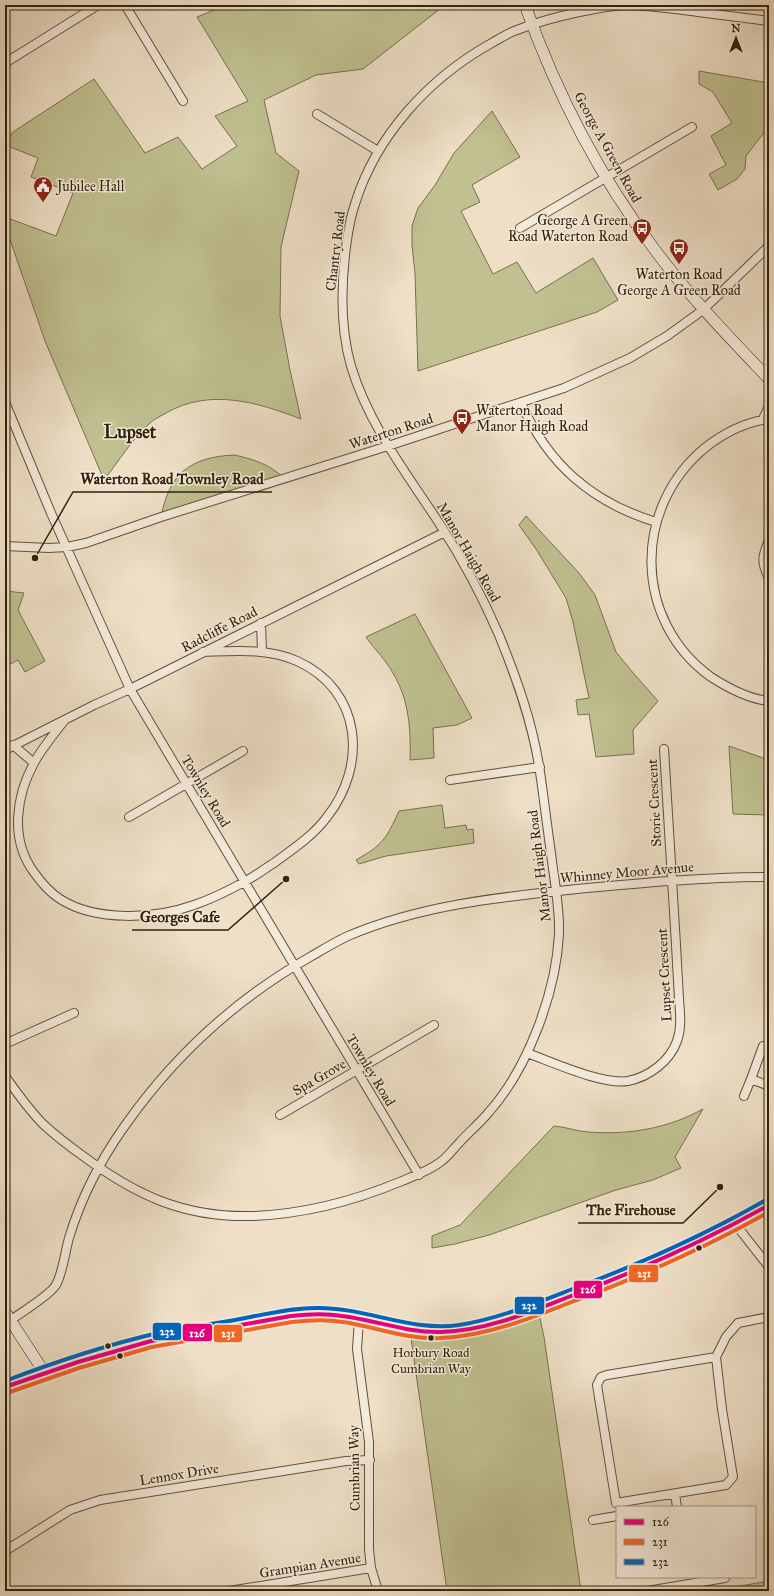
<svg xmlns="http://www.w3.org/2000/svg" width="774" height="1596" viewBox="0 0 774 1596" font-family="'IM FELL Great Primer',serif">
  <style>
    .green { fill: #c0c090; stroke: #78714e }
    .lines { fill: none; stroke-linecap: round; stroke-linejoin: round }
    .street-casing { stroke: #60513a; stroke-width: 10 }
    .secondary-casing { stroke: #31220c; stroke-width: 12 }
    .highway-casing { stroke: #31220c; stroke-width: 16 }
    .street { stroke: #f4eada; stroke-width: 8 }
    .secondary { stroke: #f4eada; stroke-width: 11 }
    .highway { stroke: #eedfc6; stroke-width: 15 }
    .bus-1-casing { stroke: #f4eada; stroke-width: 7 }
    .bus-2-casing { stroke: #f4eada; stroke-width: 7 }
    .bus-3-casing { stroke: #f4eada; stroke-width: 7 }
    .bus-1 { stroke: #e5007d; stroke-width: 4 }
    .bus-2 { stroke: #f26522; stroke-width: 4 }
    .bus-3 { stroke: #0065bd; stroke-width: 4 }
    .bus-dot { fill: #31220c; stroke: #f4eada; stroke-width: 1.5 }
    .labels { text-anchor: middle; stroke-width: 3; stroke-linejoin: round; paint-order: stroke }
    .bus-label { font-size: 13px; fill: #31220c; stroke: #f4eada }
    .street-label { font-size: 14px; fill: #31220c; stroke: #f4eada }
    .poi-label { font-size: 14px; fill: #31220c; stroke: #f4eada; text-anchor: start }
    .district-label { font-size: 18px; font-weight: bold; fill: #31220c; stroke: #f4eada }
    .leader { fill: none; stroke: #31220c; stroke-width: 1.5 }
    .callout-dot { fill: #31220c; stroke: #f4eada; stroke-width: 1.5 }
    .callout-label { font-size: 15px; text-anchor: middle; font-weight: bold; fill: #31220c; stroke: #f4eada; stroke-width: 3; stroke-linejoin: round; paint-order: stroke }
    .line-badge { stroke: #f4eada; stroke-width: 1.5 }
    .badge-label { font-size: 11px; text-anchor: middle; font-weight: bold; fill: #fff }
  </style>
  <rect width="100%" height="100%" fill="#eedfc6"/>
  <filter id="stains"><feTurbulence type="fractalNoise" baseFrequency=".005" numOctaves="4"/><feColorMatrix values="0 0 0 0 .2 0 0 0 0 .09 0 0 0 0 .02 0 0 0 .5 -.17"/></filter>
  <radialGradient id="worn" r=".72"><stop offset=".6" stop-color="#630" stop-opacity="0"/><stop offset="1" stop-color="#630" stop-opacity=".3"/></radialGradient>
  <!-- green -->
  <path class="green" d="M226 5H445L363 69 316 75 264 100 276 153 299 171 281 247 280 316 290 370 301 419C257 402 210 388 166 413 161 416 154 419 150 423 132 439 119 461 104 480L45 341 5 225V217L56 236 73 193 31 177 38 158 5 145V144L13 132 94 79 145 153 178 137 202 169 237 146 215 116 248 101 197 17Z
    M699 71 769 83V126L746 156 745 169 737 179 718 190 709 174 726 165 711 136 732 123 713 92 699 84Z
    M492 111 520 157 472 185 480 202 461 211 493 274 517 262 536 293 593 258 618 300 597 312 418 371 415 274 412 245V226L418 208 435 185 454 153Z
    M234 455C253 459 269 464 284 478L161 517C169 474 190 457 234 455Z
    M526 516 579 573 595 595 616 652 634 674 658 701 633 730 634 754 596 757 589 714 578 715 576 700 589 698 573 622 566 598 536 549 519 525Z
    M5 591 24 593 18 610 45 661 25 672 18 660 5 667Z
    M415 614 472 718 457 725 433 728 434 758 410 760C411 731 409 700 394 675 387 661 375 650 366 637Z
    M729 746 769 760V815L733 814Z
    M442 805 445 828 466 825 467 830 473 829 474 843 386 856 359 864 356 860C384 844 386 839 399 811Z
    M703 1109 675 1157 681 1168 653 1180 616 1190 489 1235 455 1244 432 1248V1236L460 1225 554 1126C566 1127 576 1131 588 1132 628 1135 667 1129 703 1109Z
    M538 1309 544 1337 581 1591H447L410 1331 438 1333Z
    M769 1581V1591H712Z"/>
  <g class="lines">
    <!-- street casing -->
    <g class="street-casing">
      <path id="street" d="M125 5 183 101
        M5 63 98 5
        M317 114 378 151
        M520 228 692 127
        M5 402 51 513 130 689 419 1175
        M521 403C548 464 591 502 656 522
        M763 419 769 406
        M769 419C746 422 724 433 706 447 632 507 633 621 711 677 728 688 748 699 769 701
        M769 540C762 556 761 563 769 578
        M5 546 49 548 67 547 86 543 161 517 388 446 564 388 630 358 667 336 703 310 769 246
        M261 623 262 651
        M64 721C54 734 42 748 34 763 16 796 10 839 33 871 40 881 49 892 60 899 96 922 155 919 194 905 211 899 228 891 244 882 254 877 264 869 274 863 293 849 313 836 327 817 368 765 362 690 297 661 267 648 235 651 203 652
        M13 745 34 763
        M5 750 94 705 130 689 445 532
        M450 780 540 767
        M129 817 243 751
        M5 1044 74 1013
        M763 1046 751 1079 769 1086
        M527 1053C552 1062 602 1085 628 1081 649 1077 670 1061 677 1041 682 1027 680 1013 679 999 678 981 677 963 676 945 672 879 668 814 664 749
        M5 1076C17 1093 29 1110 43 1124 56 1136 69 1146 83 1156 137 1196 185 1218 253 1216 305 1214 354 1201 402 1181 414 1176 428 1171 439 1163 447 1158 453 1149 460 1142 469 1132 480 1123 489 1112 528 1068 556 993 559 934 560 907 554 880 551 853 547 826 544 799 540 772 533 724 517 679 499 635 483 598 463 560 441 526 408 475 369 426 351 366 341 331 341 291 345 255 347 238 349 221 355 204 376 136 428 79 490 44 499 39 508 33 517 30 545 19 576 12 606 7 636 3 668 8 698 12 722 15 745 18 769 21
        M744 1096 751 1079
        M280 1115 434 1025
        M736 1225 769 1267
        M359 1319 357 1349 369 1442V1549L371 1568 378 1591
        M11 1320C22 1312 50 1295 56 1285 63 1272 65 1252 69 1238 81 1198 100 1161 124 1127 173 1057 236 999 310 957 322 950 335 942 348 936 420 905 501 897 577 889 641 883 705 877 769 877
        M716 1357 607 1375 601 1377 597 1385 616 1503 726 1485 733 1477 722 1409 716 1357 726 1337 738 1323 769 1317
        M675 1494 677 1507
        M593 1520 617 1516
        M5 1551 70 1510 100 1500 346 1461 370 1460
        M229 1591 371 1568
        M647 1591 725 1578"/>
    </g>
    <!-- secondary casing -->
    <g class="secondary-casing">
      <path id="secondary" d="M525 5C556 92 599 176 655 250 689 296 730 338 769 379
        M5 1312 44 1372"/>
    </g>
    <!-- highway casing -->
    <g class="highway-casing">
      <path id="highway" d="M5 1387C53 1369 102 1354 151 1341 178 1334 207 1331 234 1326 264 1321 295 1313 326 1314 370 1316 411 1338 457 1331 494 1326 536 1310 572 1296 640 1271 706 1242 769 1205"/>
    </g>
    <!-- street -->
    <use href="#street" class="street"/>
    <!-- secondary -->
    <use href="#secondary" class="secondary"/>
    <!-- highway -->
    <use href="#highway" class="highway"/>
    <!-- bus-1 casing -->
    <g class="bus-1-casing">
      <path id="bus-1" d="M5 1387 78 1362 151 1341 291 1316C308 1314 325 1313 342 1316 375 1320 407 1333 441 1332 486 1331 530 1312 571 1296 640 1270 705 1241 769 1205"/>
    </g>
    <!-- bus-2 casing -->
    <g class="bus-2-casing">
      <path id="bus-2" d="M7 1393 79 1368 152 1347 292 1322C309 1320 326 1319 343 1322 376 1327 408 1340 441 1338 487 1336 532 1318 574 1301 642 1276 707 1247 769 1212"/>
    </g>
    <!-- bus-3 casing -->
    <g class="bus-3-casing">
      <path id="bus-3" d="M5 1381C55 1362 106 1345 158 1333 182 1328 205 1325 229 1321 258 1316 287 1308 316 1308 365 1307 410 1332 459 1325 497 1319 534 1304 570 1290 638 1265 703 1236 766 1200"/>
    </g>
    <!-- bus-1 -->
    <use href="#bus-1" class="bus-1"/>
    <!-- bus-2 -->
    <use href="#bus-2" class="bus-2"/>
    <!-- bus-3 -->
    <use href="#bus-3" class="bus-3"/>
  </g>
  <!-- icons -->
  <defs>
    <g id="civic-pin" transform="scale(1)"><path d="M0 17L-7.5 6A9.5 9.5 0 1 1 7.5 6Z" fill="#8f2418" stroke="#f4eada"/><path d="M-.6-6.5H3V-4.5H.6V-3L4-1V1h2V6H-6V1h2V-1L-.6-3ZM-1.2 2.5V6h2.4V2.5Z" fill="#fff"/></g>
    <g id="bus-pin" transform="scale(1)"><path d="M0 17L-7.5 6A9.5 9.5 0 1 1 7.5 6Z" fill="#8f2418" stroke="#f4eada"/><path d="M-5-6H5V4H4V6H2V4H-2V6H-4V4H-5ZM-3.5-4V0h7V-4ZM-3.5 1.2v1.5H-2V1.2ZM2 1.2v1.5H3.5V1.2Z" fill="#fff"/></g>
  </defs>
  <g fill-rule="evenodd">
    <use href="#civic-pin" x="43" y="186"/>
    <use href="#bus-pin" x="642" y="228"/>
    <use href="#bus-pin" x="679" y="248"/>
    <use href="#bus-pin" x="462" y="418"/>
  </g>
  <!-- markers -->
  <g class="bus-dot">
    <circle cx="699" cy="1248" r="3.5"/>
    <circle cx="431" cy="1338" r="3.5"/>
    <circle cx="108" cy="1346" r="3.5"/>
    <circle cx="120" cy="1356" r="3.5"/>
  </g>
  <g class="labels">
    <!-- bus labels -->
    <g class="bus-label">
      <text x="431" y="1357">Horbury Road<tspan x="431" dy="16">Cumbrian Way</tspan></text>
    </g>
    <!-- street labels -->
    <g class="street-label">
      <text transform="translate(608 147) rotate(61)" y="5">George A Green Road</text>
      <text transform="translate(335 251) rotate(-83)" y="5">Chantry Road</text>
      <text transform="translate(391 431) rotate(-18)" y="5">Waterton Road</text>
      <text transform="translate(469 552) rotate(60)" y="5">Manor Haigh Road</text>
      <text transform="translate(219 629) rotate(-27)" y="5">Radcliffe Road</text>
      <text transform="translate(206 791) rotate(59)" y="5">Townley Road</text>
      <text transform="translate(654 803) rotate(-93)" y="5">Storie Crescent</text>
      <text transform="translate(539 866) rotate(-97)" y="5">Manor Haigh Road</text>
      <text transform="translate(627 872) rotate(-5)" y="5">Whinney Moor Avenue</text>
      <text transform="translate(664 975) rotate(-93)" y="5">Lupset Crescent</text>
      <text transform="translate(371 1070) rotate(59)" y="5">Townley Road</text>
      <text transform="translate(319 1077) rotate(-30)" y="5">Spa Grove</text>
      <text transform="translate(354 1468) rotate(-91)" y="5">Cumbrian Way</text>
      <text transform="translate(179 1474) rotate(-9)" y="5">Lennox Drive</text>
      <text transform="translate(310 1565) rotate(-9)" y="5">Grampian Avenue</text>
    </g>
    <!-- poi labels -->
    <g class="poi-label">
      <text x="57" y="191">Jubilee Hall</text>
      <text x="628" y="225" text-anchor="end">George A Green<tspan x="628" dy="16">Road Waterton Road</tspan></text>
      <text x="679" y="279" text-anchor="middle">Waterton Road<tspan x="679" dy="16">George A Green Road</tspan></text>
      <text x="476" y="415">Waterton Road<tspan x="476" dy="16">Manor Haigh Road</tspan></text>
    </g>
    <!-- district labels -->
    <g class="district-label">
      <text x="130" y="438">Lupset</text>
    </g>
  </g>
  <!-- callouts -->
  <path class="leader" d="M35 558L73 492H272M286 879L228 930H132M720 1187L683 1223H578"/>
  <g class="callout-dot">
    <circle cx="35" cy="558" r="4"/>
    <circle cx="286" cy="879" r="4"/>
    <circle cx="720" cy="1187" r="4"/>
  </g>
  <g class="callout-label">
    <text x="172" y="484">Waterton Road Townley Road</text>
    <text x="180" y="922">Georges Cafe</text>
    <text x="631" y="1215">The Firehouse</text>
  </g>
  <g class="line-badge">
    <rect x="628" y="1264" width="31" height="19" rx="4" fill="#f26522"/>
    <rect x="573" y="1280" width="30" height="19" rx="4" fill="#e5007d"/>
    <rect x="514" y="1296" width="31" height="19" rx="4" fill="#0065bd"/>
    <rect x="152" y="1322" width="30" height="19" rx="4" fill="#0065bd"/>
    <rect x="182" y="1323" width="31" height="19" rx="4" fill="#e5007d"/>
    <rect x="213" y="1324" width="30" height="19" rx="4" fill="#f26522"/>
  </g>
  <g class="badge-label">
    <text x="644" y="1277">231</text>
    <text x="588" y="1293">126</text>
    <text x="529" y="1309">232</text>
    <text x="167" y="1335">232</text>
    <text x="197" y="1337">126</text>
    <text x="228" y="1337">231</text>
  </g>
  <!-- margin -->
  <rect width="774" height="1596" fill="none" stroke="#eedfc6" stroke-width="20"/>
  <rect x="6" y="6" width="762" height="1584" fill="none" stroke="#31220c" stroke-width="2"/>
  <rect x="10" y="10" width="754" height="1576" fill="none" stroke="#31220c"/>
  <!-- legend -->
  <rect x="616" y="1506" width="140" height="72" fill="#f4eada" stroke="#a69a88"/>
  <rect x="624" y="1519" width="20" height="6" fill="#e5007d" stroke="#a69a88"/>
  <text x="652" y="1526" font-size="12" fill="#31220c">126</text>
  <rect x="624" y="1539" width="20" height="6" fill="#f26522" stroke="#a69a88"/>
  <text x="652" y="1546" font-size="12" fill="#31220c">231</text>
  <rect x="624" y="1559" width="20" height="6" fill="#0065bd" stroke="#a69a88"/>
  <text x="652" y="1566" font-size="12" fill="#31220c">232</text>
  <!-- north arrow -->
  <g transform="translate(736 38)" stroke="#f4eada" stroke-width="3" paint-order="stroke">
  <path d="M0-3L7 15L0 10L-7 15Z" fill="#31220c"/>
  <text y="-6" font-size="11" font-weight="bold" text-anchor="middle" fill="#31220c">N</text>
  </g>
  <rect width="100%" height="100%" filter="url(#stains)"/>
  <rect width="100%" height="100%" fill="url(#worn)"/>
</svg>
